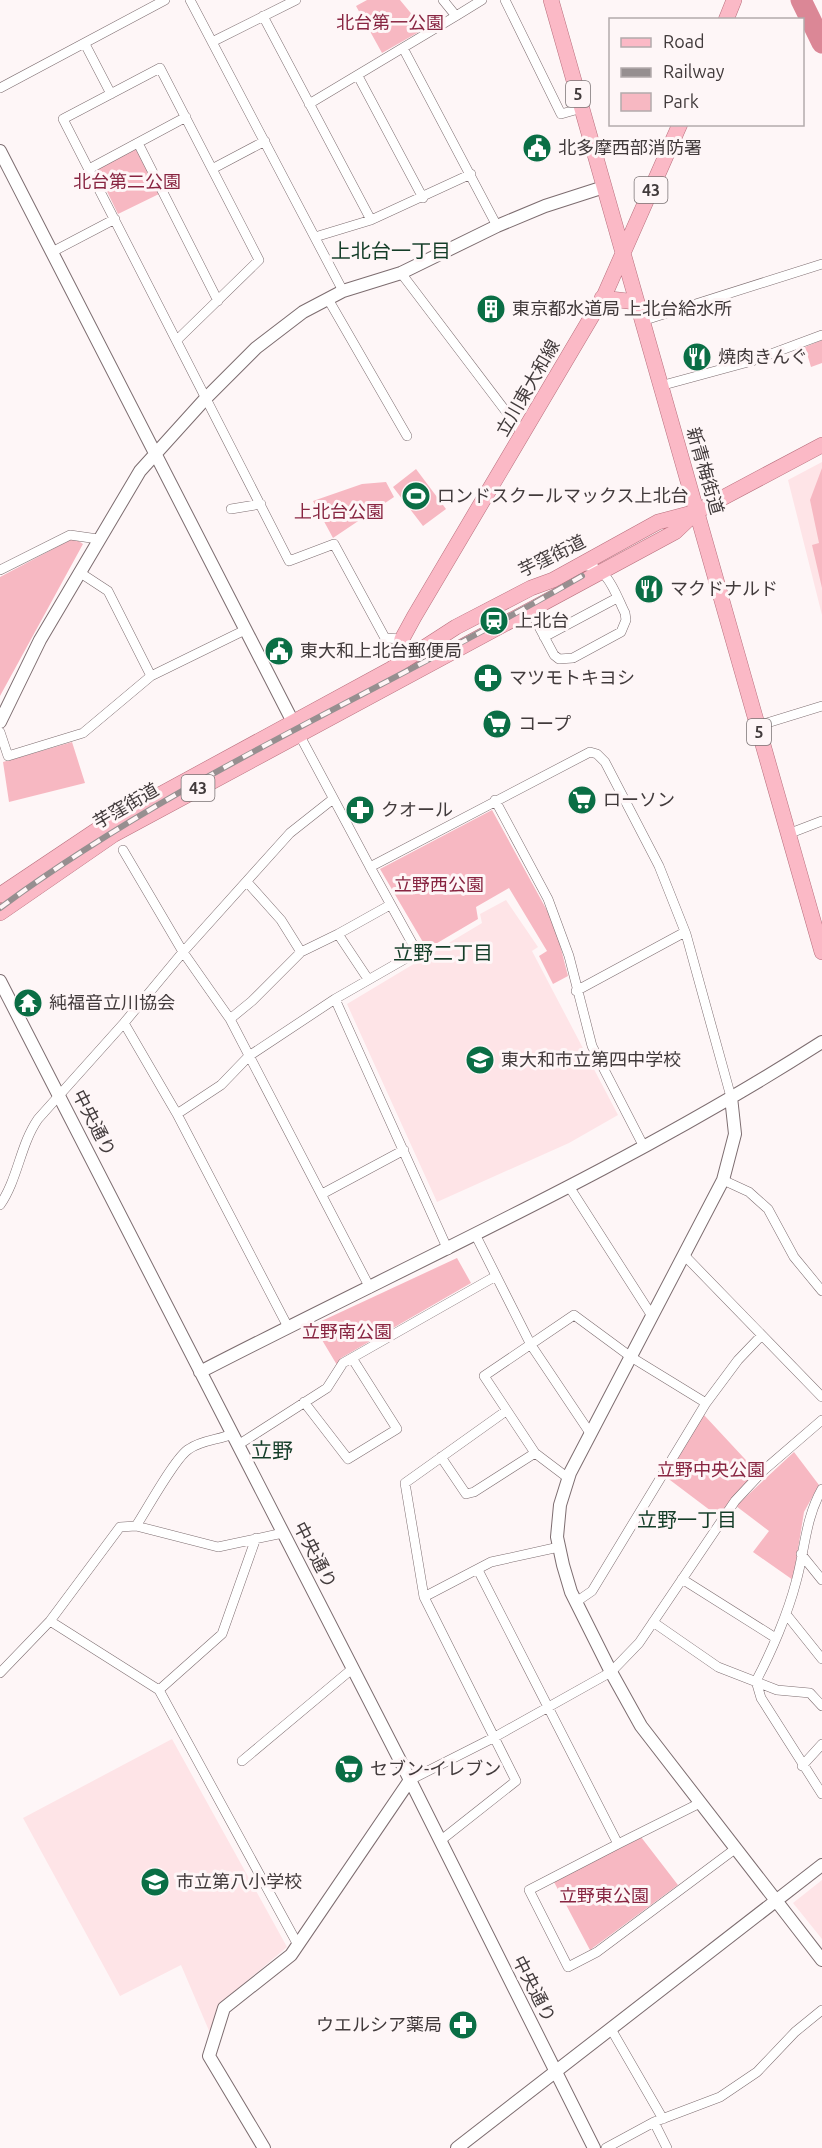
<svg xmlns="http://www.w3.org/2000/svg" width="822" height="2148" viewBox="0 0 822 2148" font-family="Ubuntu,'Noto Sans JP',sans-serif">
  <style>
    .built { fill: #fee4e7 }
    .green { fill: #f7b8c2 }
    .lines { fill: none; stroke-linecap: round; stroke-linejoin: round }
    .river { stroke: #db8796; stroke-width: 21 }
    .minor-casing { stroke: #7d6d70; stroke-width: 10 }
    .tertiary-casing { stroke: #7d6d70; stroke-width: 14 }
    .primary-casing { stroke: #b86f7d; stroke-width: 16 }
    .minor { stroke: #fff; stroke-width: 9 }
    .tertiary { stroke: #fff; stroke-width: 12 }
    .primary { stroke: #fbb9c6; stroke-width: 15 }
    .rail-casing { stroke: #968f90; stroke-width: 6 }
    .rail { stroke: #fef6f7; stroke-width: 4; stroke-dasharray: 11; stroke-linecap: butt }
    .labels { text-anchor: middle; stroke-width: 6; stroke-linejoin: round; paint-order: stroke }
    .shield { fill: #fef6f7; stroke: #7a7374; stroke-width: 1.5 }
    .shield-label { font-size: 16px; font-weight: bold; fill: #423b3c }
    .park-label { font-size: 18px; fill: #882541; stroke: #fef6f7 }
    .poi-label { font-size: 18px; fill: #423b3c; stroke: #fef6f7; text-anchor: start }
    .street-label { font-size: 18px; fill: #423b3c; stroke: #fef6f7 }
    .neighbourhood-label { font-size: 20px; fill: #143d28; stroke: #fef6f7 }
    .quarter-label { font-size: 21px; fill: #143d28; stroke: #fef6f7 }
  </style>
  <rect width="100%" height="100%" fill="#fef6f7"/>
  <!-- built -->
  <path class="built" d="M822 462V615L788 480Z
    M506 900 538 947 532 951 618 1115 569 1143 437 1202 347 1004 482 923 480 914Z
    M172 1739 287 1947 222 2002 210 2033 181 1965 120 1996 23 1818Z
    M822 1880V1939L793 1903Z"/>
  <!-- green -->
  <path class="green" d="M367 0H400L424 29 382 53 356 6Z
    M136 149 159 194 118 214 96 169Z
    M822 340V363L811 367 805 347Z
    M822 468V588L812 545 819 543 810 500Z
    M416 469 446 509 423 526 393 487Z
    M386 482 394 497 333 538 313 501 362 484Z
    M74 538 83 544 0 696V577Z
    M72 742 85 783 9 802 3 762Z
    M492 810 555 925 568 976 553 984 539 956 547 951 509 888 476 907 478 919 427 949 380 869Z
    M457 1258 471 1283 341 1358 337 1365 313 1325Z
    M704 1415 757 1472 719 1517 666 1477Z
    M794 1452 819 1485 804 1512 793 1580 753 1552 769 1531 736 1506Z
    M641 1837 678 1885 590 1950 554 1882Z"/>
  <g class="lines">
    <!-- river -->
    <path class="river" d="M801 0 822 43"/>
    <!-- minor casing -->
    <g class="minor-casing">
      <path id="minor" d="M190 0 343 291
        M505 0 561 114 582 108
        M263 16 371 220
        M456 16 482 0
        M212 42 296 0
        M85 44 111 94
        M403 48 497 226
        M358 76 423 198
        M0 88 165 0
        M309 104 456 16 443 0
        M138 143 218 301
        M89 169 186 117
        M212 169 265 141
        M315 237 371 220 471 174
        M52 252 115 219
        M401 273 523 434
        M328 299 407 436
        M642 321 822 264
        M177 340 259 260 160 68 63 119 289 561 334 544 385 638 402 639
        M660 386 752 361 822 335
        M231 509 261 504
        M0 570 70 535 98 539
        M79 572 108 591 151 676
        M530 610 554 655 559 659 573 658 621 632 626 620 625 613C615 593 607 563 581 566
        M544 637 617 598
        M757 726 822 706
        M0 732 8 756 83 733 151 676 245 630
        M299 734 370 867
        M495 800 548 899 569 956 592 1046 644 1147
        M788 834 822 821
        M123 850 183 952 290 833 333 799
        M247 882 281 920 301 952 252 1001 230 1019 183 952 124 1023 177 1114 288 1327
        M338 934 390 905
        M301 952 338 934 368 979
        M576 991 685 932
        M335 999 448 1250
        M230 1019 370 1288
        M177 1114 221 1085 249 1056 335 999 417 952 370 867 590 752 597 754 605 762 659 866 686 934 731 1097
        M723 1180 749 1192 768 1209 794 1257 822 1291
        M570 1188 652 1316
        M322 1194 404 1150
        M0 1205C18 1179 20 1145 38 1119L124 1023
        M476 1236 531 1345 590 1433
        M684 1255 822 1397
        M304 1402 348 1459 397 1429 352 1358
        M238 1445 327 1388 343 1363 496 1276
        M441 1457 466 1494 474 1492 535 1453
        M568 1478 535 1453 484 1376 574 1315 631 1357 706 1403
        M822 1489C805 1519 805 1550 796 1582 788 1613 771 1653 756 1681L761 1698 822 1794
        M136 1526C146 1511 176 1456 189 1449 202 1440 218 1440 233 1434
        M256 1538 222 1634 159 1690 298 1945
        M801 1554 822 1580
        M478 1570 618 1844 700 1803
        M682 1579 774 1637
        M424 1597 491 1562 559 1547
        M576 1602 592 1591 706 1403 738 1360 761 1336
        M786 1614 822 1659
        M50 1621 159 1690
        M653 1622 718 1667 777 1690 810 1693 822 1706
        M0 1673 50 1621 120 1527 136 1526 218 1547 283 1533
        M242 1761 352 1669
        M802 1766 822 1744
        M410 1780 493 1738 611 1672 639 1643 735 1501 764 1470 822 1420
        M440 1841 516 1781 424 1597 405 1483 506 1411
        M618 1844 529 1890 568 1967 597 1952 735 1849
        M611 2029 663 2119
        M654 2122 667 2148
        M606 2148 654 2122 720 2097 757 2072 795 2032 822 2010"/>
    </g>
    <!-- tertiary casing -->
    <g class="tertiary-casing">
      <path id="tertiary" d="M0 151 297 730
        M0 722 40 640 140 471 206 398 256 348 303 312 343 291 401 273 497 226 545 206 604 187
        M0 981 410 1780 594 2148
        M731 1097 735 1134 723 1180 570 1473 560 1505 557 1537 563 1565 571 1592 611 1672 641 1726 822 1960
        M200 1372C409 1264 622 1170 822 1042
        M264 2148 209 2056 224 2008 291 1955 410 1780
        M457 2148 822 1865"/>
    </g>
    <!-- primary casing -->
    <g class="primary-casing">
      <path id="primary" d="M551 0 822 952
        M726 20 734 0
        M602 298 636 302
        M399 664 402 639 414 617 605 294 680 124
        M0 895 106 824 391 669 456 627 531 588 553 580 658 522 696 512 822 445
        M0 913 113 835 675 532 695 513"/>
    </g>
    <!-- minor -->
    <use href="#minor" class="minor"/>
    <!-- tertiary -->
    <use href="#tertiary" class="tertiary"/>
    <!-- primary -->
    <use href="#primary" class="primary"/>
    <!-- rail casing -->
    <g class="rail-casing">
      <path id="rail" d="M0 908C180 775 389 688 582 576"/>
    </g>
    <!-- rail -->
    <use href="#rail" class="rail"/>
  </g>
  <!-- icons -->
  <defs>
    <g id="civic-disc" transform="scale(1.5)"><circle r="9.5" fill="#0a6e45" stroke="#fef6f7"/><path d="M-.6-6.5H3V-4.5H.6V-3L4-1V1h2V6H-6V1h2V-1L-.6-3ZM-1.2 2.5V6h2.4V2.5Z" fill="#fff"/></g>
    <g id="building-disc" transform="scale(1.5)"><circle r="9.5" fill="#0a6e45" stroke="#fef6f7"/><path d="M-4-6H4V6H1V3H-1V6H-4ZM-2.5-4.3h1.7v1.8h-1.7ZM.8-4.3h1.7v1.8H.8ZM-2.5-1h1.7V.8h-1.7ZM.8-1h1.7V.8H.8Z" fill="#fff"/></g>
    <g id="restaurant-disc" transform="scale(1.5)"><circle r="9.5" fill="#0a6e45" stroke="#fef6f7"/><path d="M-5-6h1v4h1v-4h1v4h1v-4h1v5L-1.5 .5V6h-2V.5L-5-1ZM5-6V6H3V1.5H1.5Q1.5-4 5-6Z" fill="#fff"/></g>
    <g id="stadium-disc" transform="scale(1.5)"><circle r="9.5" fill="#0a6e45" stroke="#fef6f7"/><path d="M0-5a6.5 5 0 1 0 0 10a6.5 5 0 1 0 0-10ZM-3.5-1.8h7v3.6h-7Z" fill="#fff"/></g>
    <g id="station-disc" transform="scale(1.5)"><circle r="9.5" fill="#0a6e45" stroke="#fef6f7"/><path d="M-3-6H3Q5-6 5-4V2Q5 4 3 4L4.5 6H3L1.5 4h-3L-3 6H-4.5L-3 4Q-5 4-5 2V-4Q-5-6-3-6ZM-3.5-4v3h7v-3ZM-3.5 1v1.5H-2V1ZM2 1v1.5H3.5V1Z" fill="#fff"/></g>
    <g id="pharmacy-disc" transform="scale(1.5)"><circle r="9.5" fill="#0a6e45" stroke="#fef6f7"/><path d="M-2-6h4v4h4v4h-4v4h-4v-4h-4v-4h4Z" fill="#fff"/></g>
    <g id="supermarket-disc" transform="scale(1.5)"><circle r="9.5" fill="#0a6e45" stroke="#fef6f7"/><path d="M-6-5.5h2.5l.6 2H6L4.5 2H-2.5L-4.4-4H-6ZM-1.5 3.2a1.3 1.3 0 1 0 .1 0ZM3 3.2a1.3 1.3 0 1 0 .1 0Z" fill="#fff"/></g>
    <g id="temple-disc" transform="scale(1.5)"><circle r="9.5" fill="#0a6e45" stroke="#fef6f7"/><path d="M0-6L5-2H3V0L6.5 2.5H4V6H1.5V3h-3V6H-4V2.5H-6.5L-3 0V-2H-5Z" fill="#fff"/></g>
    <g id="school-disc" transform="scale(1.5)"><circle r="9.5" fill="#0a6e45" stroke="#fef6f7"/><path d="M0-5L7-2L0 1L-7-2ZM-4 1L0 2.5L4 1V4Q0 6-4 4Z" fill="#fff"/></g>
  </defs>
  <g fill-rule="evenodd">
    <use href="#civic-disc" x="537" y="148"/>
    <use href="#building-disc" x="491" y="309"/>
    <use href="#restaurant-disc" x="697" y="357"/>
    <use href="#stadium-disc" x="416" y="496"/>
    <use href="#restaurant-disc" x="649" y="589"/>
    <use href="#station-disc" x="494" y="621"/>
    <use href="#civic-disc" x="279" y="651"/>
    <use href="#pharmacy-disc" x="488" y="678"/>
    <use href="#supermarket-disc" x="497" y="724"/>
    <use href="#supermarket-disc" x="582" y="800"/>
    <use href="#pharmacy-disc" x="360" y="810"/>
    <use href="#temple-disc" x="28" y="1003"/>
    <use href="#school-disc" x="480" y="1060"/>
    <use href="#supermarket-disc" x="349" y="1769"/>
    <use href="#school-disc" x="155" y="1882"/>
    <use href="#pharmacy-disc" x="463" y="2025"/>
  </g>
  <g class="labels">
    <!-- shield labels -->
    <g class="shield">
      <rect x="566" y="81" width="24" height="26" rx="4.5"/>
      <rect x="634.5" y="177" width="33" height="26" rx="4.5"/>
      <rect x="747" y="719" width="24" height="26" rx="4.5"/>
      <rect x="181.5" y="775" width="33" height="26" rx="4.5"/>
    </g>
    <g class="shield-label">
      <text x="578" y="100">5</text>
      <text x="651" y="196">43</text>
      <text x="759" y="738">5</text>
      <text x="198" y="794">43</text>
    </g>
    <!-- park labels -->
    <g class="park-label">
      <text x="390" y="29">北台第一公園</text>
      <text x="127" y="188">北台第二公園</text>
      <text x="339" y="518">上北台公園</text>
      <text x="439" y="891">立野西公園</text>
      <text x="347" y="1338">立野南公園</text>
      <text x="711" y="1476">立野中央公園</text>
      <text x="604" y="1902">立野東公園</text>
    </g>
    <!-- poi labels -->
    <g class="poi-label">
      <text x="558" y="154">北多摩西部消防署</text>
      <text x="512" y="315">東京都水道局 上北台給水所</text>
      <text x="718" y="363">焼肉きんぐ</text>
      <text x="437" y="502">ロンドスクールマックス上北台</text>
      <text x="670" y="595">マクドナルド</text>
      <text x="515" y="627">上北台</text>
      <text x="300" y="657">東大和上北台郵便局</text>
      <text x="509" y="684">マツモトキヨシ</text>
      <text x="518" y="730">コープ</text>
      <text x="603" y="806">ローソン</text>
      <text x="381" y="816">クオール</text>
      <text x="49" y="1009">純福音立川協会</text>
      <text x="501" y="1066">東大和市立第四中学校</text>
      <text x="370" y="1775">セブン-イレブン</text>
      <text x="176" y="1888">市立第八小学校</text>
      <text x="442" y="2031" text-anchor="end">ウエルシア薬局</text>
    </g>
    <!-- street labels -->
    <g class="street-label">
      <text transform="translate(528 388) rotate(-60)" y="6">立川東大和線</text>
      <text transform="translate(705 471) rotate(74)" y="6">新青梅街道</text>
      <text transform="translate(552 556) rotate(-26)" y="6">芋窪街道</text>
      <text transform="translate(126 806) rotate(-30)" y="6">芋窪街道</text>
      <text transform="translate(94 1123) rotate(63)" y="6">中央通り</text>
      <text transform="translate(315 1555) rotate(63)" y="6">中央通り</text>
      <text transform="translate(534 1989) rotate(63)" y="6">中央通り</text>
    </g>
    <!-- neighbourhood labels -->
    <g class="neighbourhood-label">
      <text x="391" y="258">上北台一丁目</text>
      <text x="443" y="960">立野二丁目</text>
      <text x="687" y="1527">立野一丁目</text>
    </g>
    <!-- quarter labels -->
    <g class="quarter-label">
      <text x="272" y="1458">立野</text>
    </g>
  </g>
  <!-- legend -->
  <rect x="609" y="18" width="195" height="108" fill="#fef6f7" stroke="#b3abac" stroke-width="1.5"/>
  <rect x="621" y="38" width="30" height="9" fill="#fbb9c6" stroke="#b3abac" stroke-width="1.5"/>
  <text x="663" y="48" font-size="18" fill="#423b3c">Road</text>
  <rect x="621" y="68" width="30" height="9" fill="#968f90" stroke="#b3abac" stroke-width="1.5"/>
  <text x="663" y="78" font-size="18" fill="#423b3c">Railway</text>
  <rect x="621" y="93" width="30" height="18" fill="#f7b8c2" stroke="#b3abac" stroke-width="1.5"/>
  <text x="663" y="108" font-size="18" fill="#423b3c">Park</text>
</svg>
